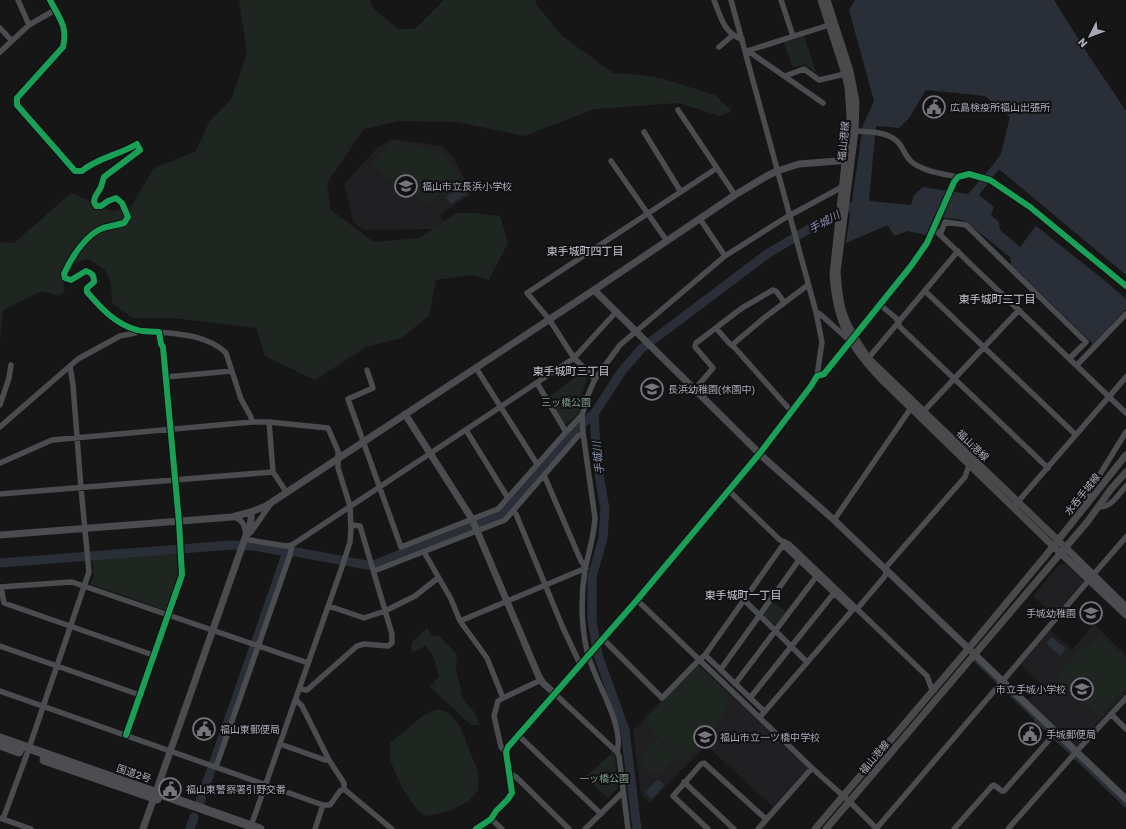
<svg xmlns="http://www.w3.org/2000/svg" width="1126" height="829" viewBox="0 0 1126 829" font-family="Rubik,'Noto Sans JP',sans-serif">
  <style>
    .built { fill: #202022 }
    .green { fill: #1f2520 }
    .water { fill: #2a2f37; fill-rule: evenodd }
    .lines { fill: none; stroke-linecap: round; stroke-linejoin: round }
    .canal { stroke: #2a2f37; stroke-width: 5 }
    .river { stroke: #2a2f37; stroke-width: 9 }
    .minor { stroke: #4b4c4f; stroke-width: 5.5 }
    .tertiary { stroke: #4b4c4f; stroke-width: 7 }
    .secondary { stroke: #4a4a4d; stroke-width: 7 }
    .trunk { stroke: #4d4d51; stroke-width: 9 }
    .cycleway-casing { stroke: #111012; stroke-width: 8 }
    .cycleway { stroke: #1a9f57; stroke-width: 6 }
    .labels { text-anchor: middle; stroke-width: 4; stroke-linejoin: round; paint-order: stroke }
    .poi-label { font-size: 10px; fill: #a8aab6; stroke: #111012; text-anchor: start }
    .street-label { font-size: 10px; fill: #a8aab6; stroke: #111012 }
    .park-label { font-size: 10px; fill: #80a089; stroke: #111012 }
    .water-label { font-size: 11px; font-style: italic; fill: #8190b0; stroke: #111012 }
    .neighbourhood-label { font-size: 11px; fill: #c9c9d3; stroke: #111012 }
  </style>
  <rect width="100%" height="100%" fill="#161616"/>
  <!-- built -->
  <path class="built" d="M391 139 443 146 453 157 470 189 469 195 440 215 443 221 435 229 363 230 353 221 344 184 376 149Z
    M1066 564 1084 581 1054 616 1033 596 1059 565Z
    M1094 624 1126 655V693L1076 746H1073L1027 701 1042 685 1021 664 1050 630 1072 650Z
    M698 664 807 767 808 768 773 807 706 745 650 803 641 794 633 730Z"/>
  <!-- green -->
  <path class="green" d="M239 0H370L372 7 398 29H415L444 0H535L536 4 561 35 613 73 642 75 664 79 715 95 732 111 720 116 678 103 595 109 524 136 457 122 398 121 364 129 327 183 331 210 374 242 420 238 456 213H474L500 216 508 243 489 280 472 275 436 280 429 316 401 338 366 347 315 380 265 356 256 328 173 318H133L112 303 111 283 105 270 89 259 75 263 63 282 65 291 59 296 42 291 3 310 0 341V242L14 243 71 193 112 211 131 207 153 169 196 151 209 122 231 100 247 53Z
    M804 36 817 74 805 64 793 68 784 43Z
    M392 140 439 150 450 161 458 176 456 184 426 205 410 190 406 194 372 165Z
    M581 373 587 379 580 401 579 413 565 425 547 398Z
    M176 552 178 575 167 611 90 584 94 576 92 558Z
    M773 602 786 612 777 625C771 624 765 619 764 614Z
    M427 628 432 636H439L457 654 456 668 462 697 475 713 480 725H471L430 687 439 676 433 655 425 646 411 653 412 643Z
    M1100 634 1126 659V688L1099 717 1056 676 1086 644 1089 646Z
    M698 665 721 686 726 694 728 705 724 716 684 761 651 731 647 718Z
    M437 709 448 712 460 726 478 772V790L469 801 450 811 426 816 417 810 402 788 390 760V743L424 715Z
    M658 739 677 756 661 773 653 774 641 762 643 754Z
    M612 753 615 756 618 787 608 798 585 777Z"/>
  <!-- water -->
  <path class="water" d="M855 0H1054L1089 56 1126 111V275L999 169 979 195 994 207 991 215 999 222 1000 230 1020 247 1036 226 1104 280 1126 299V309L1093 344 1011 265 1010 257 966 222 958 219 944 218 936 212 926 235 908 231 894 236 888 225 846 243 863 125 874 101 849 10ZM926 90 985 96 1010 117 1001 154 993 165 968 194 923 187 914 195 911 205 869 201 876 126 899 128 909 118Z
    M461 187 466 194 451 204 446 197Z
    M1052 637 1066 649 1060 656 1046 643Z
    M658 779 664 785 652 799 645 792Z"/>
  <g class="lines">
    <!-- canal -->
    <path class="canal" d="M977 661 1000 683
      M1002 685 1033 715
      M1036 719 1052 734
      M1055 737 1072 753
      M1075 756 1126 805"/>
    <!-- river -->
    <path class="river" d="M594 414 597 463 605 509 603 538 592 577V620L598 655 625 730 637 829
      M0 563 232 545 253 546 287 552H296L367 565 376 564 502 514 577 428 594 414 622 371 641 349 767 254 824 220 851 207
      M200 802 287 552
      M190 829 194 817"/>
    <!-- minor -->
    <path class="minor" d="M18 0 29 25
      M50 0C59 18 68 26 63 47L17 98V105L75 171H82C97 158 119 155 137 144L140 150 104 177 101 187 95 197 94 202 96 206H101L108 201 116 198 122 203 128 217 124 223C117 225 110 226 103 228 86 234 71 258 64 274L65 278 71 280 86 271C92 273 94 275 94 282L87 288V292C101 308 115 324 137 330 143 332 152 331 159 332L161 344 163 347 179 522 182 575 126 735
      M714 0C720 15 724 34 742 39
      M731 0 816 312 822 342 817 376
      M781 0 793 36
      M0 28 12 41
      M719 47 733 35
      M747 51 829 25
      M0 52 29 25 55 10
      M746 52 751 53 823 103
      M785 76 804 69 819 80 845 74
      M678 110 735 195
      M855 131C869 132 892 131 901 146 905 153 907 159 913 163 926 172 944 174 958 177
      M644 132 681 192
      M611 161 667 241
      M700 219 725 256
      M934 229 1126 413
      M940 235 945 222 966 225 1086 342 1070 358
      M925 291 1076 435
      M879 304 896 318 900 327 1048 468
      M816 312 820 314 849 340
      M716 328 729 343 735 348 791 411
      M159 332C181 334 209 336 226 353L241 399 251 417 252 422
      M732 345 764 318 808 285
      M866 361 958 251
      M1077 365 1126 314
      M476 368 537 464
      M367 370 373 388 348 399 401 547 498 509 566 432 582 415
      M166 377 232 371
      M595 379 574 358 549 319 527 293 717 168
      M537 383 566 432
      M695 389 713 368 696 348 695 346 696 343 742 308 773 290 776 291 784 302
      M0 405 9 378 11 365
      M921 414 1019 310
      M269 422 273 472 287 493
      M0 427 78 359 120 336 135 333 138 330
      M466 430 508 498
      M583 433 595 518C594 536 589 552 585 569 581 595 581 625 587 651 593 679 625 724 617 752
      M0 463 52 440 252 422H269L328 428 338 451V468L350 506 351 530 350 542 343 564 251 826
      M728 490 780 540 789 544 927 676 931 687 934 690
      M0 494 273 472
      M1016 504 1126 377
      M1084 506 1086 499 1097 479 1126 432
      M1098 507C1111 508 1118 495 1126 486
      M513 511 516 514 563 628 580 664
      M233 517C243 519 245 526 246 536
      M834 520 911 408
      M246 536 251 532 272 502
      M244 539 286 546 292 545 574 358 616 312
      M783 545 852 610
      M424 552 451 599 460 621 487 658 503 698 498 701 494 716 501 747 506 752
      M374 571 505 520 578 436 583 433 582 415 588 395 595 379 620 345 725 256 785 218 842 187
      M1093 575 1126 537
      M0 587 72 582 308 663
      M1 587 4 603 153 655
      M637 600 812 768 850 802 877 829
      M744 600 807 662
      M329 606 364 618 385 611 415 596 438 578
      M857 609 885 576 887 566 965 477 968 468 971 465
      M460 621 586 568 581 561 544 475
      M603 639 662 698 697 662 705 655 785 542
      M0 646 140 695
      M705 655 764 711
      M721 669 799 560
      M735 684 816 577
      M300 689 307 690 357 646 364 644 388 646 392 643V634L360 526 351 525
      M0 691 323 805H330L340 791 344 789 392 829
      M554 693 617 752 619 756 628 829
      M503 698 541 680
      M750 698 834 593
      M296 700 302 706 329 760 344 783V789
      M1111 714 1126 729
      M760 717 855 607
      M518 735 601 814
      M280 744 325 760H329
      M29 748 89 572 81 488 73 385 70 366
      M216 767 290 555 292 545
      M509 773 516 777 569 829
      M684 782 734 829
      M0 818 31 829
      M3 819 27 754
      M491 819 502 829
      M315 829 323 805
      M476 829 491 819 496 811 508 799 512 793 506 752 508 747 637 600 760 453 811 386 817 376 824 374 911 266 927 243 954 182 958 177 969 174 990 180 1030 207 1126 286
      M585 829 623 792
      M708 829 673 796 701 764 704 763 766 819
      M758 829 812 768
      M876 829 1089 580
      M954 829 992 786 994 785 1002 791H1004L1056 732
      M1008 829 1076 752 1126 698"/>
    <!-- tertiary -->
    <path class="tertiary" d="M594 290 764 458 834 520 1126 799
      M405 414 472 519 539 677 543 683 554 693
      M0 535 232 517 251 512 266 506 594 290 735 195 765 177 777 171 799 164 850 160
      M1053 546 1126 615
      M1065 547 1126 607
      M143 829 251 521V512"/>
    <!-- secondary -->
    <path class="secondary" d="M821 0 845 74 848 87 850 117 833 274C836 322 850 347 883 381L1053 546
      M827 0 850 71 856 102 855 131 837 272C838 285 839 297 842 309 847 327 858 343 868 358L1065 547
      M815 829 969 648 1047 554 1126 455
      M826 829 1088 521 1111 489 1126 472"/>
    <!-- trunk -->
    <path class="trunk" d="M0 738 260 829
      M0 745 19 752
      M44 760 157 799"/>
    <!-- cycleway casing -->
    <g class="cycleway-casing">
      <path id="cycleway" d="M50 0C59 18 68 26 63 47L17 98V105L75 171H82C97 158 119 155 137 144L140 150 104 177 101 187 95 197 94 202 96 206H101L108 201 116 198 122 203 128 217 124 223C117 225 110 226 103 228 86 234 71 258 64 274L65 278 71 280 86 271C92 273 94 275 94 282L87 288V292C101 308 115 324 137 330 143 332 152 331 159 332L161 344 163 347 179 522 182 575 126 735
        M476 829 491 819 496 811 508 799 512 793 506 752 508 747 637 600 760 453 811 386 817 376 824 374 911 266 927 243 954 182 958 177 969 174 990 180 1030 207 1126 286"/>
    </g>
    <!-- cycleway -->
    <use href="#cycleway" class="cycleway"/>
  </g>
  <!-- icons -->
  <defs>
    <g id="civic-ring" transform="scale(1.15)"><circle r="9.5" fill="#111012" stroke="#75767e" stroke-width="1.5"/><path d="M-.6-6.5H3V-4.5H.6V-3L4-1V1h2V6H-6V1h2V-1L-.6-3ZM-1.2 2.5V6h2.4V2.5Z" fill="#75767e"/></g>
    <g id="school-ring" transform="scale(1.15)"><circle r="9.5" fill="#111012" stroke="#75767e" stroke-width="1.5"/><path d="M0-5L7-2L0 1L-7-2ZM-4 1L0 2.5L4 1V4Q0 6-4 4Z" fill="#75767e"/></g>
  </defs>
  <g fill-rule="evenodd">
    <use href="#civic-ring" x="934" y="107"/>
    <use href="#school-ring" x="406" y="186"/>
    <use href="#school-ring" x="652" y="389"/>
    <use href="#school-ring" x="1091" y="613"/>
    <use href="#school-ring" x="1082" y="689"/>
    <use href="#civic-ring" x="204" y="729"/>
    <use href="#civic-ring" x="1030" y="734"/>
    <use href="#school-ring" x="705" y="737"/>
    <use href="#civic-ring" x="170" y="789"/>
  </g>
  <g class="labels">
    <!-- poi labels -->
    <g class="poi-label">
      <text x="950" y="111">広島検疫所福山出張所</text>
      <text x="422" y="190">福山市立長浜小学校</text>
      <text x="668" y="393">長浜幼稚園(休園中)</text>
      <text x="1076" y="617" text-anchor="end">手城幼稚園</text>
      <text x="1066" y="693" text-anchor="end">市立手城小学校</text>
      <text x="220" y="733">福山東郵便局</text>
      <text x="1046" y="738">手城郵便局</text>
      <text x="720" y="741">福山市立一ツ橋中学校</text>
      <text x="186" y="793">福山東警察署引野交番</text>
    </g>
    <!-- street labels -->
    <g class="street-label">
      <text transform="translate(843 141) rotate(-84)" y="4">福山港線</text>
      <text transform="translate(973 445) rotate(44)" y="4">福山港線</text>
      <text transform="translate(1082 494) rotate(-51)" y="4">水呑手城線</text>
      <text transform="translate(874 757) rotate(-50)" y="4">福山港線</text>
      <text transform="translate(134 773) rotate(19)" y="4">国道2号</text>
    </g>
    <!-- park labels -->
    <g class="park-label">
      <text x="566" y="406">三ッ橋公園</text>
      <text x="604" y="782">一ッ橋公園</text>
    </g>
    <!-- water labels -->
    <g class="water-label">
      <text transform="translate(824 222) rotate(-29)" y="4">手城川</text>
      <text transform="translate(598 458) rotate(-96)" y="4">手城川</text>
    </g>
    <!-- neighbourhood labels -->
    <g class="neighbourhood-label">
      <text x="585" y="255">東手城町四丁目</text>
      <text x="997" y="303">東手城町二丁目</text>
      <text x="571" y="375">東手城町三丁目</text>
      <text x="743" y="599">東手城町一丁目</text>
    </g>
  </g>
  <!-- north arrow -->
  <g transform="translate(1090 36) rotate(228)" stroke="#111012" stroke-width="3" paint-order="stroke">
  <path d="M0-3L7 15L0 10L-7 15Z" fill="#a8aab6"/>
  <text y="-6" font-size="11" font-weight="bold" text-anchor="middle" fill="#a8aab6">N</text>
  </g>
</svg>
